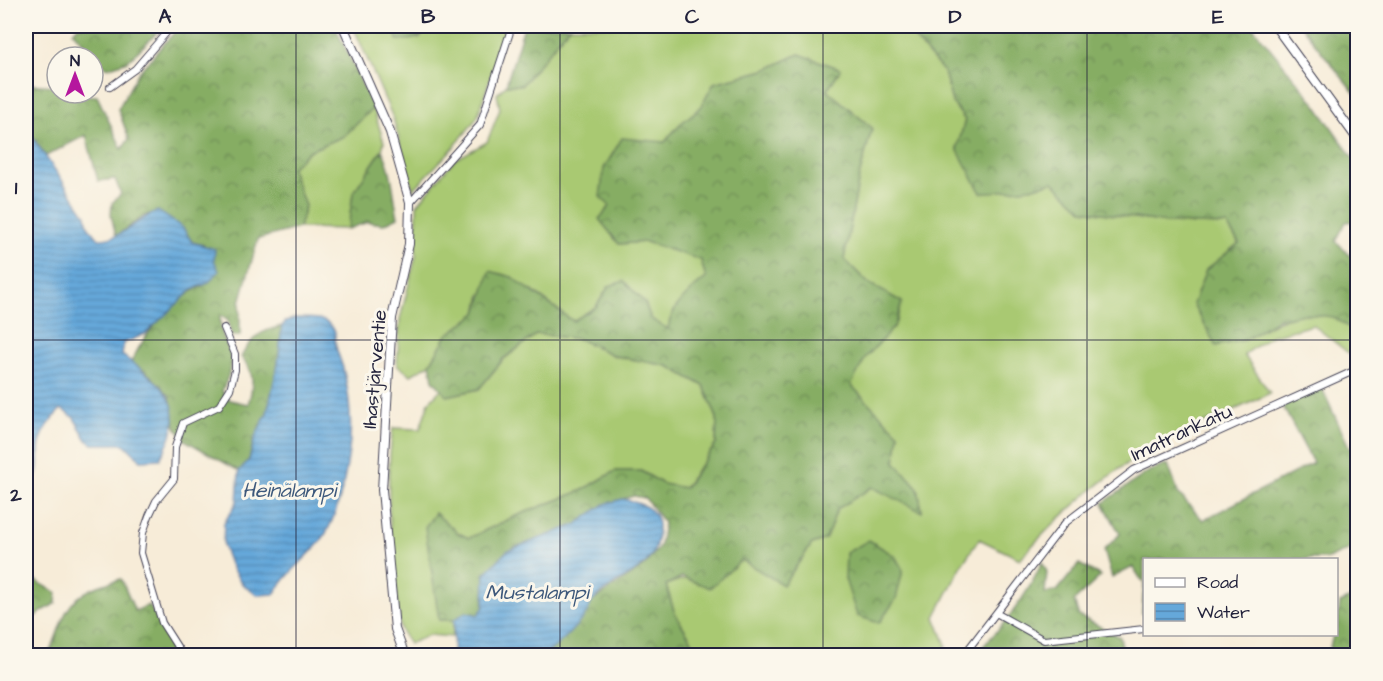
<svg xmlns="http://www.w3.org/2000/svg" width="1383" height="681" viewBox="0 0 1383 681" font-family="'Architects Daughter',sans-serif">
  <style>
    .grass { fill: #a9c972; stroke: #667656; stroke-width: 1.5 }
    .forest { fill: url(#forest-crowns); stroke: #546850; stroke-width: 1.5 }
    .water { fill: url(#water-rules); stroke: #44658a; stroke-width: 1.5 }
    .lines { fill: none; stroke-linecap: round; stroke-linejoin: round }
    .minor-casing { stroke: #424053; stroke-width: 8 }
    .tertiary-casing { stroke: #424053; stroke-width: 10 }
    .minor { stroke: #fff; stroke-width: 6 }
    .tertiary { stroke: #fff; stroke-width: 8 }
    .grid { fill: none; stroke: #22223b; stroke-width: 1.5; stroke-opacity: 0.55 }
    .labels { text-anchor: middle; stroke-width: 6; stroke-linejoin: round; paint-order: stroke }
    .street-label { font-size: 20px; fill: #22223b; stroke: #fbf7ec }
    .water-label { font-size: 21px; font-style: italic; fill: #3d587b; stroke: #fbf7ec }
    .neatline { fill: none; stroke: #22223b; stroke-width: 2 }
    .grid-label { font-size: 20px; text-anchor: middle; font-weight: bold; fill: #22223b }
  </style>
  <defs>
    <pattern id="forest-crowns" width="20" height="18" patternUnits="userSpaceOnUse" patternTransform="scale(1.5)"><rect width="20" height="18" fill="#86ad64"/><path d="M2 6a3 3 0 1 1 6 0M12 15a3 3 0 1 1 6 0" fill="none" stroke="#6d8c54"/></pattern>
    <pattern id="water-rules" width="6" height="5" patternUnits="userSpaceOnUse" patternTransform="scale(1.5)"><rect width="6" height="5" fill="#65a8da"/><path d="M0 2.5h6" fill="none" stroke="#5388b2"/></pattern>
  </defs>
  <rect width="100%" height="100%" fill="#fbf7ec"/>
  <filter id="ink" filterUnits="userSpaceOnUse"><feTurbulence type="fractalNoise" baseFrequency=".0167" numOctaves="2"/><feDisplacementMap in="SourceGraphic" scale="12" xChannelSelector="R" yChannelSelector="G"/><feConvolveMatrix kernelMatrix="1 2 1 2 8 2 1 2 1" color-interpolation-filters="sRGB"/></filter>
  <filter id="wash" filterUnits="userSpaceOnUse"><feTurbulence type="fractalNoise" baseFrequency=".008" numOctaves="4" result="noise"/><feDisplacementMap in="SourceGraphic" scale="24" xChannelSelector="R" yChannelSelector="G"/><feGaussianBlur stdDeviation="1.35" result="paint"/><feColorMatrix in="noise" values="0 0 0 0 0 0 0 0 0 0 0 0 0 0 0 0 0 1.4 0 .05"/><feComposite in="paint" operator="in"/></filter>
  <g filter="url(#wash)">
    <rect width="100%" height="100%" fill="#f7ecd8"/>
    <!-- grass -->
    <path class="grass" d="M353 26H391L419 39 430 26H507L477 118 454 147 413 190 393 118Z
      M570 26H916L915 39 944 72 952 102 965 120 957 149 1030 188 1053 182 1083 210 1167 223 1227 225 1239 243 1206 270 1245 340C1271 323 1300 306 1333 317 1341 320 1350 328 1357 332V349L1351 355 1313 325 1271 336 1244 355 1270 393C1235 411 1197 425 1162 443 1111 469 1058 516 1020 559L979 539 963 563 935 617 946 645 940 656 701 655 675 614 666 585C690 574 721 576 742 560L783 584 812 544 826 539 837 509 872 487 922 511 918 488 895 462 899 434 850 385 866 357 894 327 902 302 868 283 844 259 859 177 872 128 827 90 840 69 799 54 765 70 714 83 701 107 679 125 600 219 619 244 646 242 701 260 706 278 690 291 668 330 651 319 645 303 609 286 596 307 573 321 530 289 481 294 477 313 447 335 430 364 411 375 397 365 400 319 416 256 417 205 454 160 487 142 500 109 497 94 506 85H522Z
      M373 108 384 142 382 150 353 193 348 229 299 228 305 206 291 168 309 151 344 136Z
      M537 334 579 339 615 356 668 366 704 386 717 418 716 444 684 488 663 484 641 471H615L583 490 516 516 469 538 458 533 435 513 439 620H454L452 637 429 635 409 644 400 628C393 562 383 494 393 428L420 429 429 402 441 389 448 396 479 389 503 360Z"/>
    <!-- forest -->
    <path class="forest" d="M78 26H164L128 61 107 68 73 32Z
      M180 26H335L373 108 344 136 309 151 291 168 305 206 299 228 258 239 240 302V336H232L227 319 220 315C220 353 243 347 222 391L230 400 248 404C254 385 255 372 241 357 252 337 260 331 282 326L278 364 267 413 255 437 249 460 239 471 183 439 175 425 170 396 150 375 131 362C148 329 174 297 208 283L204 245 192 242 183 228 158 211 144 216 116 236 111 215 112 203 121 194 115 179 98 181 86 135 46 156 26 128V84L57 86V93L97 96 122 149 129 139 118 109 138 73Z
      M391 26H430C419 39 414 41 397 40L395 28Z
      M524 26H570L522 85H506Z
      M916 26H1252L1314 102 1357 164V221L1346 222 1336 241 1357 263V333L1333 317 1305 314 1278 319 1245 340 1216 346 1193 304 1206 270 1239 243 1227 225 1167 223 1083 210 1053 182 1030 188 981 193 957 149 965 120 952 102 944 72 915 39Z
      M1301 26H1357V96Z
      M799 54 841 69 827 90 872 128 859 177 844 259 868 283 902 302 894 327 866 357 851 385 899 434 895 462 918 488 922 512 872 487 837 509 826 539 812 544 783 585 742 560 710 588 682 577 666 585 675 614 701 656 545 655 586 613 592 602 645 565 660 546 664 523 645 498 634 496 605 504 575 525 507 551 485 574 484 607 478 616 466 612 454 620H439L425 527 435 513 458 533 469 538 516 516 583 490 615 471H641L663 484 685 488 716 444 717 418 704 386 668 366 615 356 579 339 537 334 503 359 479 389 447 396 433 380 430 364 447 335 477 313 490 271 512 277 573 321 596 307 609 286 624 281 645 303 651 319 668 329C670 307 689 292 706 278L701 260 646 242 619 244 599 219 610 206 600 197 604 168 622 138 665 142 679 125 701 107 714 83 765 70Z
      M382 150C393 170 393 195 398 217L384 224 368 222 348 229 353 193Z
      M1321 386 1350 449 1357 446V546L1328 559 1144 560V615L1142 613 1144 584 1133 567 1112 578 1104 550 1120 534 1103 503 1148 472 1168 464 1178 493 1203 520 1313 463 1281 403Z
      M869 540 895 556 903 570 896 599 879 623 857 616 845 579 846 553Z
      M1042 562 1047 572 1045 593 1057 591 1079 564 1101 576 1074 601 1079 616 1120 637 1124 655 974 656C1001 628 1027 598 1042 562Z
      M26 575 57 593 56 603 26 622Z
      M121 579 135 611 149 605 176 655 47 656C55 644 57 633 62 621 73 593 94 586 121 579Z
      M1357 595V655H1338L1330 647 1333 635 1336 634 1340 603Z"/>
    <!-- water -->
    <path class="water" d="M26 128 86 215 88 226 99 239C121 240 138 218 158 211L183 228 192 242 215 249 214 260 219 271 208 283 193 289 145 334 124 343 122 355C165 386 192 405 160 459L141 460 124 444H93L87 440 74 418 61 409C51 419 40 435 39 450 38 465 40 477 26 488Z
      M295 318C310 318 328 316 335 332 334 346 339 355 343 368 347 383 349 398 350 413 353 448 341 515 320 542 304 561 288 572 274 594L257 595 243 585 231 567 223 545 224 523 237 502 239 471 249 460 255 437 267 413 278 364 282 326 285 322Z
      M623 499C639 503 658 507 658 526 660 574 619 572 593 601 590 604 589 609 587 613 575 628 560 644 545 655H453L454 620 466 612 478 615 484 607 485 574 507 551 575 525 605 504Z"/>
  </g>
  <g filter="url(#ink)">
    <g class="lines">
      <!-- minor casing -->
      <g class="minor-casing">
        <path id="minor" d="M110 87 135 69 172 26
          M410 203 480 125 512 26
          M996 613 1044 640 1144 629
          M183 656 162 623 141 553 143 533 149 516 156 501 174 479 175 447 183 423 219 406 230 389 235 370V354L224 328
          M963 656 1065 523 1134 470 1358 369"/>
      </g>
      <!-- tertiary casing -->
      <g class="tertiary-casing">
        <path id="tertiary" d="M343 26 390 132 410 203 409 244 392 318 382 490 395 629 405 656
          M1275 26 1358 140"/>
      </g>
      <!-- minor -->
      <use href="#minor" class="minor"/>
      <!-- tertiary -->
      <use href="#tertiary" class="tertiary"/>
    </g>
  </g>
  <!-- grid -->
  <path class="grid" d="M296 26V656M560 26V656M823 26V656M1087 26V656M26 340H1358"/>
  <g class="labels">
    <!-- street labels -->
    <g class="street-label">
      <text transform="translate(374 369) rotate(-85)" y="7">Ihastjärventie</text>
      <text transform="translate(1181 432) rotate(-25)" y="7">Imatrankatu</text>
    </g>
    <!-- water labels -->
    <g class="water-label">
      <text x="289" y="497">Heinälampi</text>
      <text x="537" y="599">Mustalampi</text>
    </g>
  </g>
  <!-- margin -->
  <rect width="1383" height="681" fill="none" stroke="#fbf7ec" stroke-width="66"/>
  <!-- legend -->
  <rect x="1143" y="558" width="195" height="78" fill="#fbf7ec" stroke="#a4a2a5" stroke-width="1.5"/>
  <rect x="1155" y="578" width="30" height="9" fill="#ffffff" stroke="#a4a2a5" stroke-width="1.5"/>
  <text x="1197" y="588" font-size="18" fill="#22223b">Road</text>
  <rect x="1155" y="603" width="30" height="18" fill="url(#water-rules)" stroke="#a4a2a5" stroke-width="1.5"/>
  <text x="1197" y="618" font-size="18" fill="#22223b">Water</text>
  <!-- north arrow -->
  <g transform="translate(75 75)"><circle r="28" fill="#fbf7ec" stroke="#a4a2a5" stroke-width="1.5"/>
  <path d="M0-4.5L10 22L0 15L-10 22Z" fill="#b5179e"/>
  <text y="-9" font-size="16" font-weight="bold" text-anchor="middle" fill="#22223b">N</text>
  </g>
  <rect x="33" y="33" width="1317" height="615" class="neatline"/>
  <g class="grid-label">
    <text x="165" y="23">A</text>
    <text x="428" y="23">B</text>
    <text x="692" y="23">C</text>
    <text x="955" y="23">D</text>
    <text x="1218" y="23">E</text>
    <text x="16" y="194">1</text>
    <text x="16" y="501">2</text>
  </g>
</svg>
